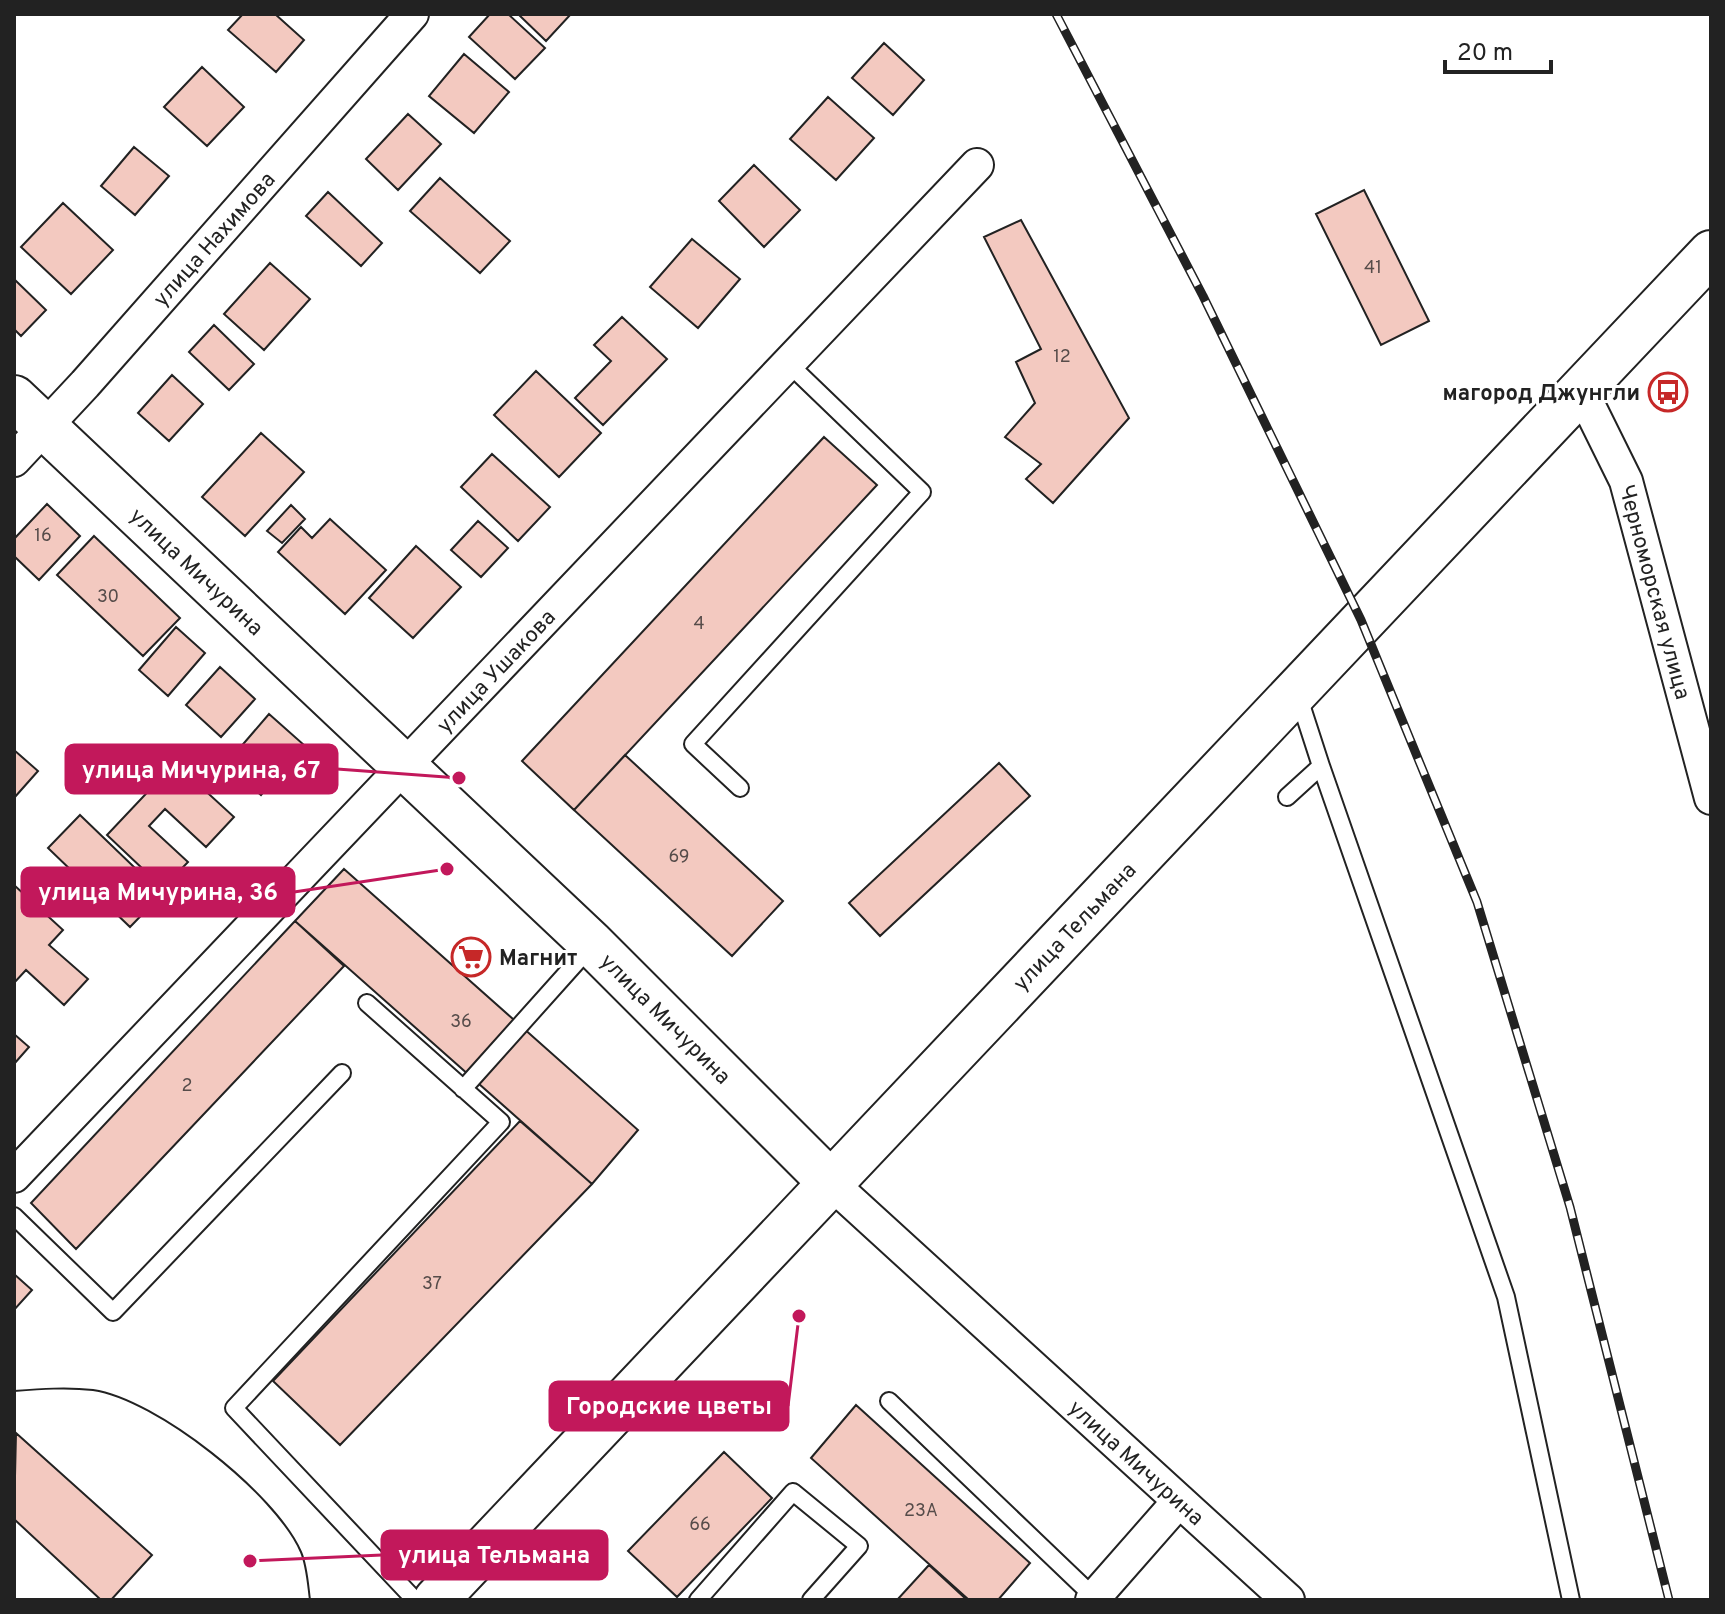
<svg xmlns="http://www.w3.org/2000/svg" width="1725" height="1614" viewBox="0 0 1725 1614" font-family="Overpass,sans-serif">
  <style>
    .building { fill: #f3c9c0; stroke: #222; stroke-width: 2 }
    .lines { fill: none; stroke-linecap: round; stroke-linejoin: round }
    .lane-casing { stroke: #222; stroke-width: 20 }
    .street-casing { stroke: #222; stroke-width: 36 }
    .secondary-casing { stroke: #222; stroke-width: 48 }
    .lane { stroke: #fff; stroke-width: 16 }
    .street { stroke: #fff; stroke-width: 32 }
    .secondary { stroke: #fff; stroke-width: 44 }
    .tram { stroke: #222; stroke-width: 2 }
    .rail-casing { stroke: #222; stroke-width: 9 }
    .rail { stroke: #fff; stroke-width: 6; stroke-dasharray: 18; stroke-linecap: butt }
    .labels { text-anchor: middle; stroke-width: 6; stroke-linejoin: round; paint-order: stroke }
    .number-label { font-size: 18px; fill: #564c4a }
    .street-label { font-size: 22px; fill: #222; stroke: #fff }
    .poi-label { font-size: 22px; font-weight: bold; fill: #222; stroke: #fff; text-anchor: end }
    .leader { fill: none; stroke: #c2185b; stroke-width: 3 }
    .callout-dot { fill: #c2185b; stroke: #fff; stroke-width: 3 }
    .callout { fill: #c2185b; stroke: #c2185b; stroke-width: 3 }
    .callout-label { font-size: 24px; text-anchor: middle; font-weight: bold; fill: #fff }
  </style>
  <rect width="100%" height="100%" fill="#fff"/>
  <!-- building -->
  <path class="building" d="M243 14H275L304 40 276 72 228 30Z
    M490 14H508L545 48 515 79 469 37Z
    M518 14H571L546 41Z
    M884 43 924 80 893 115 852 78Z
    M464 54 509 92 474 133 429 96Z
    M202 67 244 107 207 146 164 107Z
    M828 97 874 138 836 180 790 139Z
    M408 114 441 144 398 190 366 159Z
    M134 147 169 176 135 215 101 186Z
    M754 165 800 210 764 247 719 201Z
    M440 178 510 241 480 273 410 211Z
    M1364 190 1429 321 1381 345 1316 214Z
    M328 192 382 243 361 266 306 216Z
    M63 203 113 250 71 294 21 247Z
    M1021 220 1129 418 1053 503 1026 479 1041 464 1005 437 1035 403 1016 362 1041 349 984 237Z
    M692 239 740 279 698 328 650 287Z
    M270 263 310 299 264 350 224 314Z
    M14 279 46 310 21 336 14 329Z
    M622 317 667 359 603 425 575 398 611 361 594 345Z
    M214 325 254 364 229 390 189 352Z
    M536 371 601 433 559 477 494 415Z
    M172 375 203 404 169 441 138 413Z
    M261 433 304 472 245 536 202 497Z
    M824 437 877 485 574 810 522 761Z
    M492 454 550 507 518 541 461 487Z
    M47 504 80 536 39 580 14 556V539Z
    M291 505 305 519 282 543 267 531Z
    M330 519 386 570 345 614 278 552 301 527 312 538Z
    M478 521 508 548 481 577 451 550Z
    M94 536 180 618 143 656 57 575Z
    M416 546 461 587 413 638 369 598Z
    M176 627 205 653 168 696 139 670Z
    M220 667 255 699 221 737 186 705Z
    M269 714 304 745 261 795 226 764Z
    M14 750 38 771 14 798Z
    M625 755 783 901 732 956 574 810Z
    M175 763 234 817 206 847 165 809 149 826 188 862 163 888 107 835Z
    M999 763 1030 796 880 936 849 903Z
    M80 815 162 894 130 927 48 848Z
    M344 869 638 1130 592 1184 295 921Z
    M14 885 63 930 49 945 88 979 64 1005 26 970 14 983Z
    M295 921 344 966 76 1249 31 1203Z
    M14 1034 29 1047 14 1064Z
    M520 1121 592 1184 340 1445 273 1381Z
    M14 1274 32 1290 14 1310Z
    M856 1405 1030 1563 998 1600H969L811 1458Z
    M16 1433 152 1555 111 1600H101L14 1519Z
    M724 1452 772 1498 677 1597 628 1551Z
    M929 1565 967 1600H897Z"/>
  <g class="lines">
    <!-- lane casing -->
    <g class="lane-casing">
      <path id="lane" d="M1298 695 1321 766
        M740 788 693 744 922 492 789 364
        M1287 797 1321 766 1506 1297 1571 1600
        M367 1003 501 1122 234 1408 415 1600
        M463 1089 591 946
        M14 1216 113 1312 342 1073
        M889 1401 1095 1598
        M698 1600 793 1492 859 1546 811 1600"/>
    </g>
    <!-- street casing -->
    <g class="street-casing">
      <g id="street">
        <path id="s1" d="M1582 392 1626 481 1711 798"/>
        <path id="s2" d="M14 460 85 384 412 14"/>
        <path id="s3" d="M14 1176 977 165"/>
        <path id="s4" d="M831 1183 1288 1600"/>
        <path d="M1092 1600 1179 1501"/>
      </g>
    </g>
    <!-- secondary casing -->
    <g class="secondary-casing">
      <g id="secondary">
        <path id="s5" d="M14 398 592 944 831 1183"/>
        <path id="s6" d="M436 1600 1711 253"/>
      </g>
    </g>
    <!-- lane -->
    <use href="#lane" class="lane"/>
    <!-- street -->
    <use href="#street" class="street"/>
    <!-- secondary -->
    <use href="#secondary" class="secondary"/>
    <!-- tram -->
    <path class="tram" d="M14 1391C40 1389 67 1387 93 1390 156 1399 276 1494 301 1552 307 1566 308 1585 310 1600"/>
    <!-- rail casing -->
    <g class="rail-casing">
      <path id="rail" d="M1056 14 1203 296 1361 620 1477 902 1570 1207 1669 1600"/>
    </g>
    <!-- rail -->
    <use href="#rail" class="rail"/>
  </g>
  <!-- icons -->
  <defs>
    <g id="bus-ring" transform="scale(2)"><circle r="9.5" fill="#fff" stroke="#c62828" stroke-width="1.5"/><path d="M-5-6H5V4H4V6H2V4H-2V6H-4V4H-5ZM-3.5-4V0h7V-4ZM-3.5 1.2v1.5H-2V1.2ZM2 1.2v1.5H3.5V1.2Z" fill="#c62828"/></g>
    <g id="supermarket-ring" transform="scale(2)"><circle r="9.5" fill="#fff" stroke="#c62828" stroke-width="1.5"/><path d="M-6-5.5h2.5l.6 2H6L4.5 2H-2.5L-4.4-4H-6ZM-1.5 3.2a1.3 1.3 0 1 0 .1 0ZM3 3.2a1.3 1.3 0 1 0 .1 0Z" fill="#c62828"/></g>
  </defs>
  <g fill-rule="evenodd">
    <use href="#bus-ring" x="1668" y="392"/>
    <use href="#supermarket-ring" x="471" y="957"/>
  </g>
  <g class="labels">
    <!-- number labels -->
    <g class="number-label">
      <text x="1373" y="273">41</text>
      <text x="1062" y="362">12</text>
      <text x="43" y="541">16</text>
      <text x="108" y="602">30</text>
      <text x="699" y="629">4</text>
      <text x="679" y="862">69</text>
      <text x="461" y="1027">36</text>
      <text x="187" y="1091">2</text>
      <text x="432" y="1289">37</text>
      <text x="921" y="1516">23А</text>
      <text x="700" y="1530">66</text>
    </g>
    <!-- street labels -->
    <g class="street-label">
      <text dy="8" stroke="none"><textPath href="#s2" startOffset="298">улица Нахимова</textPath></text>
      <text dy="8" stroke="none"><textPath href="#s5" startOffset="252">улица Мичурина</textPath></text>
      <text dy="8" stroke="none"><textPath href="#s1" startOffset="214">Черноморская улица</textPath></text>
      <text dy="8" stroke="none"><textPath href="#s3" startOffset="698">улица Ушакова</textPath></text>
      <text dy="8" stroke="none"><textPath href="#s6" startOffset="928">улица Тельмана</textPath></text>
      <text dy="8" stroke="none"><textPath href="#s5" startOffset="900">улица Мичурина</textPath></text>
      <text dy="8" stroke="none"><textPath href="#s4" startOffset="414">улица Мичурина</textPath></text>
    </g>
    <!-- poi labels -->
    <g class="poi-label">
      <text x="1640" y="400">магород Джунгли</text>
      <text x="499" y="965" text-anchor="start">Магнит</text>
    </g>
  </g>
  <!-- callouts -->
  <path class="leader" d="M459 778L337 769M447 869L294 892M799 1316L788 1406M250 1561L382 1555"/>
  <g class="callout-dot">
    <circle cx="459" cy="778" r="8"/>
    <circle cx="447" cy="869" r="8"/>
    <circle cx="799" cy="1316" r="8"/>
    <circle cx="250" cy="1561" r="8"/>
  </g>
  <g class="callout">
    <rect x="66" y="745" width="271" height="48" rx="8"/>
    <rect x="22" y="868" width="272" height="48" rx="8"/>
    <rect x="550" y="1382" width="238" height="48" rx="8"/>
    <rect x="382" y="1531" width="225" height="48" rx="8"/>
  </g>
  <g class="callout-label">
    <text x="201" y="778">улица Мичурина, 67</text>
    <text x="158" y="900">улица Мичурина, 36</text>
    <text x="669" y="1414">Городские цветы</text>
    <text x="494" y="1563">улица Тельмана</text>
  </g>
  <!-- border -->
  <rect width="1725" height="1614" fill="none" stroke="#222222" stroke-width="32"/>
  <!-- scale -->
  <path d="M1445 60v12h106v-12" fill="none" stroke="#222222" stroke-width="4"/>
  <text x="1457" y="60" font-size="24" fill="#222222" stroke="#ffffff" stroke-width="6" paint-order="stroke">20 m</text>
</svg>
